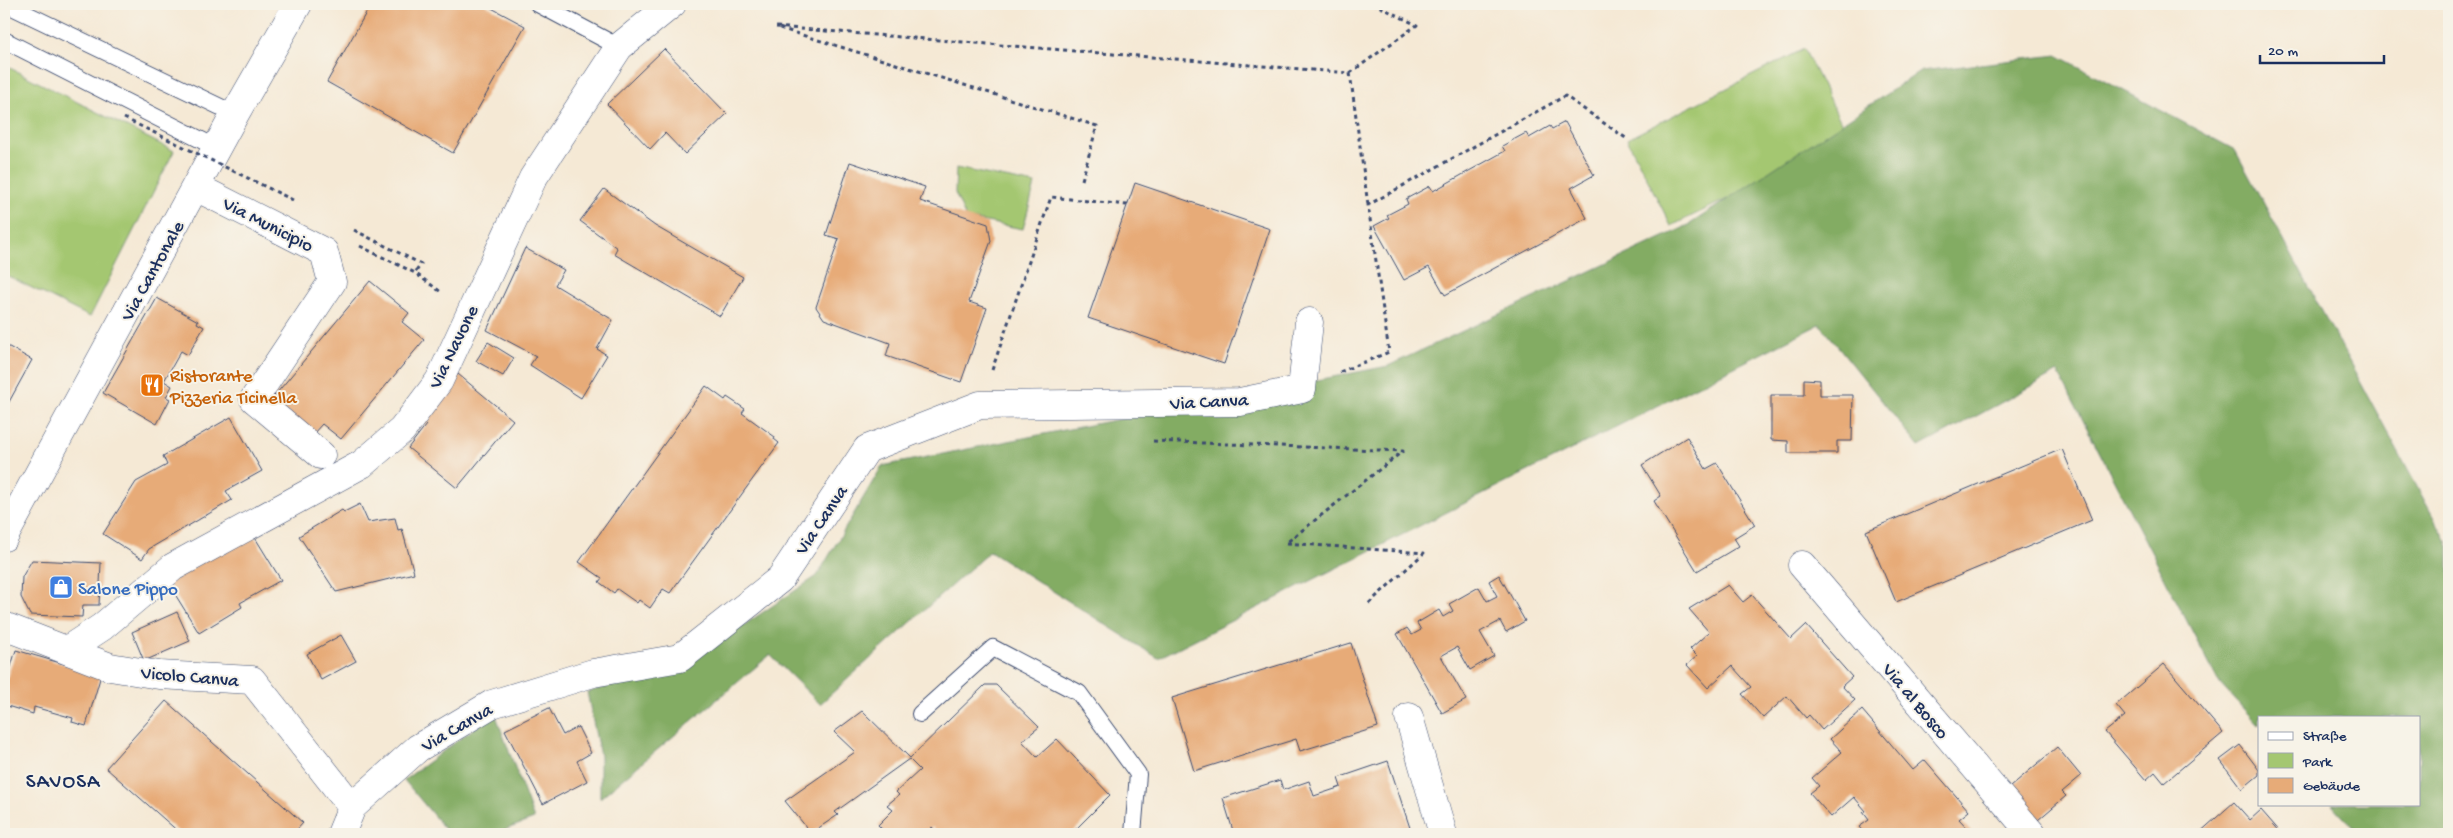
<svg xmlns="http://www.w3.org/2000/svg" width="2453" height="838" viewBox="0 0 2453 838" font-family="'Gochi Hand',sans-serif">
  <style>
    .green { fill: #a4c771; stroke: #607b68 }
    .forest { fill: #83ac63; stroke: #4f6e60 }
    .building { fill: #e7ab78 }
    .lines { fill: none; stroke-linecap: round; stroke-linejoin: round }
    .service-casing { stroke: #3c4b70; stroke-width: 18 }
    .minor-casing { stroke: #3c4b70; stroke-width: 29 }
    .path { stroke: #3c4b70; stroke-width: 3; stroke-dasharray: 4 4; stroke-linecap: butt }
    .service { stroke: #fff; stroke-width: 16 }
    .minor { stroke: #fff; stroke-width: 28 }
    .path-bridge { stroke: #3c4b70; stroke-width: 3; stroke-dasharray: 4 4; stroke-linecap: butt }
    .labels { text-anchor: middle; stroke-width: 4; stroke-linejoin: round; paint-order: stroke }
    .street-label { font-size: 19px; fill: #1b2f5e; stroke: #f7f3e8 }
    .food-label { font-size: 19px; fill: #c56008; stroke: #f7f3e8; text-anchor: start }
    .shop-label { font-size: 19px; fill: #366cbe; stroke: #f7f3e8; text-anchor: start }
    .quarter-label { font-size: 21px; letter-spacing: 1px; fill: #1b2f5e; stroke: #f7f3e8 }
  </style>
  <rect width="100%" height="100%" fill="#f7f3e8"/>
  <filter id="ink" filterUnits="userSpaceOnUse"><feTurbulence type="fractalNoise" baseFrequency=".02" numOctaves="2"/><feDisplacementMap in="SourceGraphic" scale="10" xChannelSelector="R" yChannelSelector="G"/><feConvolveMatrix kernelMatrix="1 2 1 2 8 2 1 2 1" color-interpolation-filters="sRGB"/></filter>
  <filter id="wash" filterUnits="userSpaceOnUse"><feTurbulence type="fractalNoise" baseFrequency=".0096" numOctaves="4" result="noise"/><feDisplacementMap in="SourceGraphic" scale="20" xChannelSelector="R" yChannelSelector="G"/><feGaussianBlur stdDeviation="1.12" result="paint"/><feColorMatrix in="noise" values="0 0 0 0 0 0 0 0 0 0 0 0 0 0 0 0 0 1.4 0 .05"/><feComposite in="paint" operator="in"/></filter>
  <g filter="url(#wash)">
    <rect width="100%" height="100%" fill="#f5e9d5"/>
    <!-- green -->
    <path class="green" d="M1804 49 1850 140 1671 226 1627 139Z
      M4 65 174 151 90 317 4 274Z
      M956 168 1035 184 1023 229 966 218 955 193Z"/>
    <!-- forest -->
    <path class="forest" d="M2057 55 2235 150 2449 546V834H2360L2332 804H2419V717H2259V726L2218 681 2058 372 1919 447 1820 324 1158 658 990 551 820 704 770 655 600 798V756L587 692 684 665 817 576 882 466 1388 366 1687 226 1921 71Z
      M495 713 534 819 493 834H449L404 780Z"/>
    <g id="blocks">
      <!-- building -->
      <path class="building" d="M371 4H484L525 26 453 153 327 82Z
        M664 49 727 114 685 154 665 133 650 149 607 104Z
        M1565 122 1594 175 1571 188 1587 218 1445 295 1429 267 1404 280 1374 226 1389 218 1387 215 1408 204 1406 199 1430 186 1433 191 1505 151 1502 146 1526 133 1529 138 1550 126 1552 129Z
        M850 162 925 187 920 201 988 224 991 241 969 302 987 308 961 382 886 356 890 343 824 319 816 307 839 239 826 235Z
        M1135 183 1270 229 1224 364 1088 318Z
        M604 189 655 226 743 277 720 316 614 254 617 248 580 221Z
        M525 248 564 270 555 285 613 320 597 349 607 355 581 398 530 365 536 356 487 330Z
        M370 281 409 313 402 322 424 340 341 439 322 424 313 434 271 400Z
        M157 298 198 321 197 323 204 327 188 355 181 351 164 381 172 386 166 397 170 399 157 424 103 393Z
        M488 342 514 358 503 376 476 361Z
        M4 344 32 360 4 411Z
        M458 374 513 420 457 488 408 448 426 425 421 421Z
        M1804 379 1820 380V395H1853L1852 441H1837V453H1788V441L1771 440V395H1804Z
        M706 386 725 400 727 397 745 409 742 413 775 437 774 439 779 443 670 593 663 589 650 608 639 600 637 603 617 589 614 593 599 582 602 578 579 562Z
        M231 417 262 471 226 491 232 500 149 549 142 559 103 534 136 482 167 465 163 456Z
        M1687 437 1706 469 1717 463 1755 525 1734 538 1739 546 1697 571 1654 501 1661 496 1642 465Z
        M2062 449 2092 520 1896 602 1866 531Z
        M360 504 368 522 395 518 398 530 402 529 414 573 336 592 299 536 342 510 344 512Z
        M251 531 281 580 240 603 242 607 199 633 168 583Z
        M32 560 101 563 99 605H83L82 617 30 615 21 597 22 577Z
        M1499 575 1525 621 1506 632 1500 621 1480 632 1494 656 1470 670 1457 647 1441 656 1466 700 1442 713 1397 634 1407 628 1412 635 1421 630 1417 623 1439 610 1443 617 1453 611 1449 604 1479 587 1487 601 1497 596 1489 581Z
        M1728 585 1743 602 1752 595 1791 639 1806 625 1852 677 1842 686 1855 700 1822 730 1809 715 1806 718 1787 696 1763 718 1742 694 1751 687 1732 666 1708 688 1687 665 1697 656 1690 649 1709 632 1689 609Z
        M177 612 190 641 144 661 132 632Z
        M341 635 356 661 321 680 307 654Z
        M1351 643 1378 727 1300 751 1296 739 1194 771 1172 698Z
        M16 650 101 675 86 726 72 722 73 718 34 707 33 714 4 705V689Z
        M2164 664 2223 733 2164 783 2155 772 2146 780 2105 732 2125 716 2116 705Z
        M985 685H996L1039 727 1022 741 1037 757 1057 739 1110 795 1071 834H939L932 827 925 834H887L878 825 893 810 887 805 899 795 896 792 920 770 909 759 835 812 838 815 811 833 785 801 855 752 834 732 862 711 910 758Z
        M166 701 303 823 293 834H181L106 768Z
        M549 708 563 735 578 727 591 753 577 761 587 781 543 804 505 730Z
        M1862 710 1913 770 1925 760 1969 811 1959 819 1973 834H1908L1905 831 1900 834H1865L1859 827 1869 820 1863 812 1866 811 1854 797 1831 817 1810 793 1819 786 1812 778 1842 752 1830 739Z
        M2240 745 2259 770V775L2242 789 2220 760Z
        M2057 747 2081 776 2062 792 2066 796 2038 820 2010 787Z
        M1388 761 1412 834H1234L1223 798 1280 780 1283 790 1309 781 1314 796 1341 787 1338 778Z
        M2234 802 2250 820 2261 810 2282 834H2198Z"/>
    </g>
  </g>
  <g filter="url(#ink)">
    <use href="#blocks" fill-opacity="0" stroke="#3c4b70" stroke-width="1"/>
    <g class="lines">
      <!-- service casing -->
      <g class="service-casing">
        <path id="service" d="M11 4 10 6 235 114
          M538 4 619 47
          M4 40 217 148
          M920 714 993 648 1079 693 1138 774 1133 834"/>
      </g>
      <!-- minor casing -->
      <g class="minor-casing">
        <path id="minor" d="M196 187 324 252 332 282 254 399 321 455
          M4 537 235 114 298 4
          M1802 565 2032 834
          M4 626 110 667 159 675 252 680 352 807
          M67 650 102 627 173 567 362 464 402 430 439 381 533 178 619 47 672 4
          M1409 717 1443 834
          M341 834 352 807 418 748 492 704 593 673 680 658 780 579 867 449 980 405 1240 402 1302 389 1309 322"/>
      </g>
      <!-- path -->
      <path class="path" d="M1350 73 1417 25 1374 4
        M1082 180 1097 126 776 27 1350 73 1368 205
        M354 230 421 264 415 273
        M360 246 415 273 441 292
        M992 370 1051 197 1127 205
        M1340 372 1389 352 1368 205 1565 96 1627 139
        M1153 441 1403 451 1286 543 1424 553 1367 605"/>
      <!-- service -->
      <use href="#service" class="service"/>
      <!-- minor -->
      <use href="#minor" class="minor"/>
      <!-- path-bridge -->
      <path class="path-bridge" d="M124 118 293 200"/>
    </g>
  </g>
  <!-- icons -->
  <defs>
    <g id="restaurant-square" transform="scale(1.25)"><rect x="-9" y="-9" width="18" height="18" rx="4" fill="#e8710a" stroke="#f7f3e8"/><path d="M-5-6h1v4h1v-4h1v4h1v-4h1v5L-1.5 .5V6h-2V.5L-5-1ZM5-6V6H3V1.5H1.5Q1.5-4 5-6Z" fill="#fff"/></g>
    <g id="shop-square" transform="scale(1.25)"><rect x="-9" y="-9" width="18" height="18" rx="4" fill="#3f7fe0" stroke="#f7f3e8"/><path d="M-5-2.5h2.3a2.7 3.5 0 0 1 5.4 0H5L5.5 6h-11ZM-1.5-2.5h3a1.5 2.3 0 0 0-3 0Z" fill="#fff"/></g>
  </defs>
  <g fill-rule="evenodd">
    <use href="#restaurant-square" x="152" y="385"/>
    <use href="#shop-square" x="61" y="587"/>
  </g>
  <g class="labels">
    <!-- street labels -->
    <g class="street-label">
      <text transform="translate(269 223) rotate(27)" y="7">Via Municipio</text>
      <text transform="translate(151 270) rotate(-61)" y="7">Via Cantonale</text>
      <text transform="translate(452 346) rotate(-64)" y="7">Via Navone</text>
      <text transform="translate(1209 400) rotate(-3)" y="7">Via Canva</text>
      <text transform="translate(820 519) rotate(-56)" y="7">Via Canva</text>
      <text transform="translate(190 675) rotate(5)" y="7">Vicolo Canva</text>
      <text transform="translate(1917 700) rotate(50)" y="7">Via al Bosco</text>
      <text transform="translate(456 726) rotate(-30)" y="7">Via Canva</text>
    </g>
    <!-- food labels -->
    <g class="food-label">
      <text x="170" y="381">Ristorante<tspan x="170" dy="22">Pizzeria Ticinella</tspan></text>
    </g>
    <!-- shop labels -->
    <g class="shop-label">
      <text x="78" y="594">Salone Pippo</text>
    </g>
    <!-- quarter labels -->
    <g class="quarter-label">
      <text x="63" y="787">SAVOSA</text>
    </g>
  </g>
  <!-- margin -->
  <rect width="2453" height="838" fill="none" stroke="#f7f3e8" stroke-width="20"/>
  <!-- legend -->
  <rect x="2258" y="716" width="162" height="90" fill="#f7f3e8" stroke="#9fa5b1"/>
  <rect x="2268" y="732" width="25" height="8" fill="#ffffff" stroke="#9fa5b1"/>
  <text x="2303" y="740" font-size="15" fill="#1b2f5e">Straße</text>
  <rect x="2268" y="753" width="25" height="15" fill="#a4c771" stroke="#9fa5b1"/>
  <text x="2303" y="766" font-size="15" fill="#1b2f5e">Park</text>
  <rect x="2268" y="778" width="25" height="15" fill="#e7ab78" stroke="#9fa5b1"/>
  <text x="2303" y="790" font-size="15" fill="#1b2f5e">Gebäude</text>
  <!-- scale -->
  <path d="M2260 55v8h124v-8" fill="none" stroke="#1b2f5e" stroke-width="2.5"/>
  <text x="2268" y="55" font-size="15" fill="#1b2f5e" stroke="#f7f3e8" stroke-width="4" paint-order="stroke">20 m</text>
</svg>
